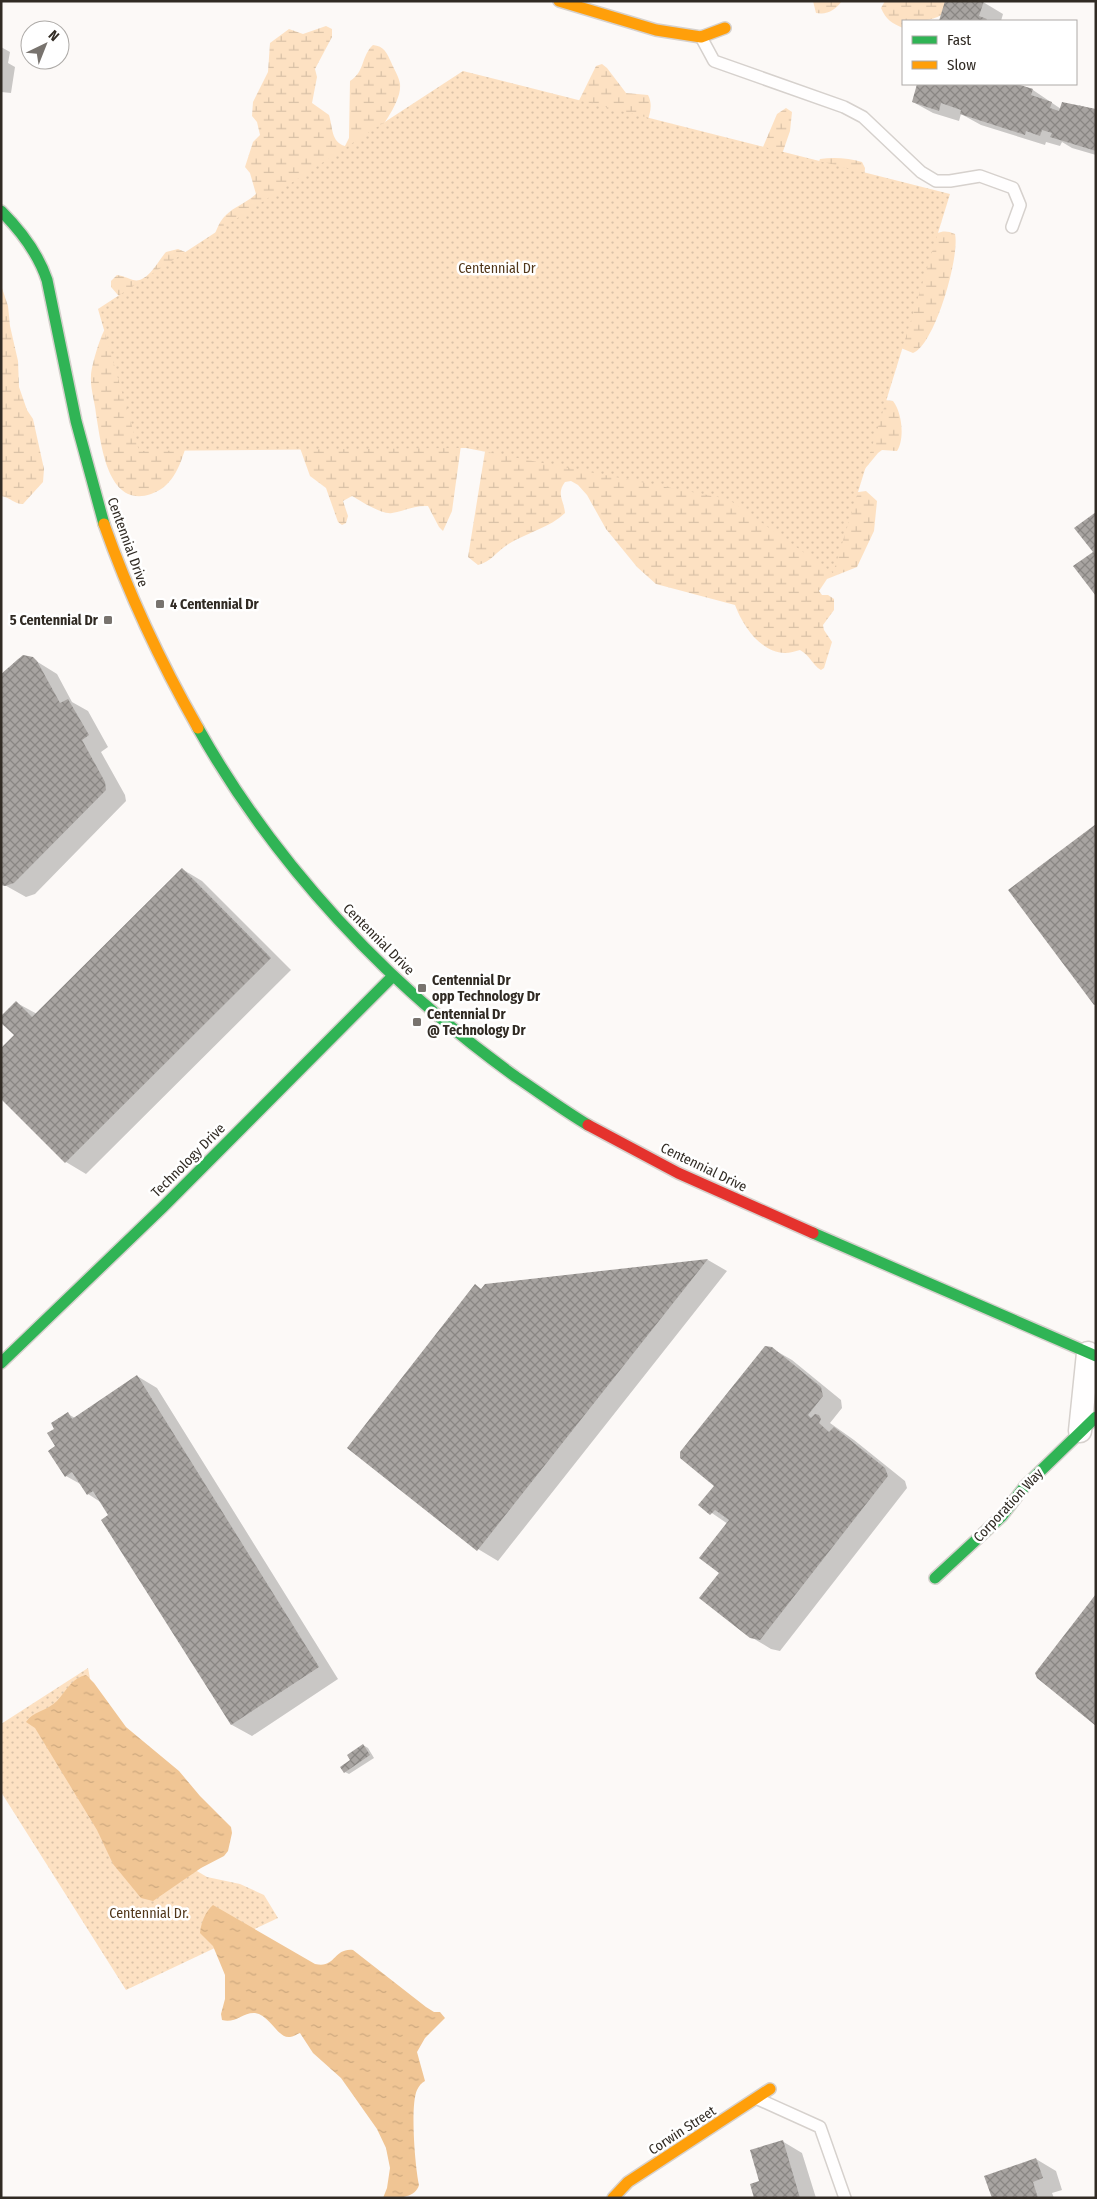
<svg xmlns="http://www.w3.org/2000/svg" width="1097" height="2199" viewBox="0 0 1097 2199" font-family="'Fira Sans Condensed',sans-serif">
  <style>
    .wetland { fill: url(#wetland-marsh) }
    .park { fill: url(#park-dots) }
    .water { fill: url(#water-ripples) }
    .shadow { fill: #0003 }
    .building { fill: url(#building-cross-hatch) }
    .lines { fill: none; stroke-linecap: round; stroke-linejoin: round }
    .lane-casing { stroke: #d6d1cd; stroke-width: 14 }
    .street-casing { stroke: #d6d1cd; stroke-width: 25 }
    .fast-casing { stroke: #d6d1cd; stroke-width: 14 }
    .slow-casing { stroke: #d6d1cd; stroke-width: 14 }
    .jam-casing { stroke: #d6d1cd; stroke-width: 14 }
    .lane { stroke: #fffefe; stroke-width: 11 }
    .street { stroke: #fffefe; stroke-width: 22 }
    .fast { stroke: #30b455; stroke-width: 11 }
    .slow { stroke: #ff9f0a; stroke-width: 11 }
    .jam { stroke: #e5322d; stroke-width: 11 }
    .poi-dot { fill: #78736e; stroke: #fff; stroke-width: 2 }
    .labels { text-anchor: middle; stroke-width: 5; stroke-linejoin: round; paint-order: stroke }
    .park-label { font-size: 14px; fill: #503619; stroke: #fff }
    .street-label { font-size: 14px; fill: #312b24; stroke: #fff }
    .poi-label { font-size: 14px; font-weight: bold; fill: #312b24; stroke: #fff; text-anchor: start }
  </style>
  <defs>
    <pattern id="wetland-marsh" width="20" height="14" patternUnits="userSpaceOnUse" patternTransform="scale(1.25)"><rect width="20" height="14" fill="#fde1c2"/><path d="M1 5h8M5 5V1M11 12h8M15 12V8" fill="none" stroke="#d9c1a7"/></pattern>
    <pattern id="park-dots" width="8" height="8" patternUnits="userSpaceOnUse" patternTransform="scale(1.25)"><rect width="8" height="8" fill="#fde1c2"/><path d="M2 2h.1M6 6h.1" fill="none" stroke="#d9c1a7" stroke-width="1.8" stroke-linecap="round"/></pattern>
    <pattern id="water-ripples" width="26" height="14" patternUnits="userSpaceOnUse" patternTransform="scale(1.25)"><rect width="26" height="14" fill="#f0c594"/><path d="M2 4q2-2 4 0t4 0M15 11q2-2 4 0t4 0" fill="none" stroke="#cea97f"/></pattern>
    <pattern id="building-cross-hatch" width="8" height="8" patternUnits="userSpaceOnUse" patternTransform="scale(1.25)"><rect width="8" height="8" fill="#a8a4a1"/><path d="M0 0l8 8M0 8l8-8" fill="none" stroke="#898683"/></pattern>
  </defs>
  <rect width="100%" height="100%" fill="#fcf9f7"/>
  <!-- wetland -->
  <path class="wetland" d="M813 1H842C835 10 828 15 816 13Z
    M885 1H948L946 12C932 22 920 21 903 21V28C892 23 886 20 881 8Z
    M326 26 332 29V37L315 69 317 77 312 103 329 115C333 128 331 142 345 146L349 138 350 81C365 72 361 56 373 45 384 46 387 53 391 62 394 69 399 77 400 84 402 103 378 131 368 147L462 438 452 511 443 531 439 527 428 506C415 505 405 511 392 513 382 515 361 501 352 496L343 501 348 516 346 523 342 525 338 522 326 488 310 476 300 448 188 440C181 462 175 486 151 494 107 509 101 443 96 414 95 402 90 388 91 376 91 367 100 337 105 329 111 319 122 310 130 301L118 295 111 287V281L117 275C124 276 127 278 133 280 147 284 158 261 166 252L178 249 190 254 210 247C214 237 218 222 226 215 234 207 246 203 256 194L250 173 245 167 253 142 260 135 257 122 252 116 253 102 268 72 270 43 289 29 303 34Z
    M602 64 607 68 626 93 648 95C653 105 650 113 647 123L763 147 777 114 786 108 792 112 790 131 779 163 818 164 820 159C833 157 849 158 862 162L865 168 864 181 929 237C939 232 944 229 955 234 960 256 935 345 913 353L901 348 885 400 893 401C902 412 905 439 897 451L882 450 878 453 859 476 851 493 866 491 877 501 874 531 857 567 827 579 819 591 822 595H828L834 599V610L823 625 824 630 832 642 824 668 821 670C812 665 811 656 800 650 795 651 790 653 785 653 760 652 743 626 735 605L656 584 637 567 606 529 587 495 578 485 571 481 565 482C556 494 564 500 565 513 550 528 525 533 507 545 496 552 491 562 478 565L468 557 488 433 567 125 596 66Z
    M1 285 8 306 10 326 18 361 19 387 27 410 33 419 44 469 43 482 23 504C14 504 10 497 1 496Z"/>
  <!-- park -->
  <path class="park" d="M463 71 950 194 833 573 728 499 466 448 139 451 98 309Z
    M88 1668 96 1709 180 1861 207 1877 240 1884 264 1895 278 1918 126 1990 1 1792V1724Z"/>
  <!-- water -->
  <path class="water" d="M86 1675 94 1683 126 1727 179 1771 200 1796 231 1827 232 1833 228 1851 224 1856 201 1868 153 1901 141 1898 113 1864 97 1830 35 1728 26 1722C33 1711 47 1711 57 1701 66 1691 72 1678 86 1675Z
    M213 1905 315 1964C336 1969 333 1948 353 1950L426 2007 434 2012H440L445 2018 425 2038 417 2052 425 2081C421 2083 419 2086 417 2090 410 2105 415 2167 419 2185 415 2199 396 2198 383 2198L387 2188 390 2168 386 2148 377 2129 341 2078 313 2053 300 2033C297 2034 293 2037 290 2037 278 2039 270 2015 255 2013 243 2012 235 2024 222 2020L221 2014 225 1999V1975L213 1946 200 1933C201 1923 205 1912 213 1905Z"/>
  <!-- shadow -->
  <path class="shadow" d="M946 1 983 2 1003 14 1001 21H940Z
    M1 47 10 52 8 63 15 67 11 93 1 92Z
    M919 84H1013L1033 90 1061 109 1078 108 1079 105 1096 111V155L1072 148 1062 142 1060 146 1046 142 1045 145 981 125 961 114 959 121 933 113 913 102Z
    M28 656 57 674 72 702 88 711 108 747 101 752 125 795 126 801 35 894 26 897 1 883V676L18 659Z
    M182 869 202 881 291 970 86 1174 66 1162 1 1097 15 1035 17 1003 37 1014Z
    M708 1260 727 1271 498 1561 478 1549 482 1290 486 1285Z
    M771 1348 792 1360 841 1400 842 1408 830 1423 854 1440 905 1481 907 1488 780 1651 771 1649 751 1637 720 1573 728 1524 700 1505 716 1486 683 1460 681 1453Z
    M137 1376 157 1388 338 1679 252 1736 232 1725 103 1520 110 1515 102 1503 88 1494 82 1485 66 1476 57 1447 56 1429 68 1414 75 1418Z
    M363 1745 368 1748 374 1758 349 1774 345 1772Z
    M782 2141 802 2153 816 2198H755L761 2182Z
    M1036 2159 1056 2171 1062 2190 1052 2193 1054 2198H993Z"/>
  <!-- building -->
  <path class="building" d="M945 1H984L979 16 987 19 986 21H939Z
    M917 84H1017L1033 89 1031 95 1052 102 1050 108 1059 111 1062 102 1096 109V151L1050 137 1052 133 1042 130 1040 136 1026 131 1025 135 960 114 961 110 941 103 939 111 912 102Z
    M1096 512V596L1073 566 1093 552 1074 528Z
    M23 655 33 657 37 661 60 703 68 699 89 735 82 740 105 782 106 790 14 883 5 886 1 885V674Z
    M1096 824V1004L1094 1005 1008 890Z
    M182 868 271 958 65 1163 1 1099V1048L14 1035 1 1023V1016L16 1001 32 1017Z
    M708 1259 477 1551 347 1448 475 1284 481 1289 485 1284Z
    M765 1346 772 1347 821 1387 823 1396 808 1415 811 1418 815 1414 819 1415 821 1419 819 1423 829 1432 834 1427 885 1468 888 1476 760 1640 750 1638 699 1598 719 1573 699 1558 729 1520 715 1510 710 1515 698 1505 714 1486 680 1458V1452Z
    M137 1375 319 1667 231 1725 101 1520 108 1515 93 1491 87 1495 72 1472 65 1477 48 1451 55 1446 47 1433 54 1429 51 1423 68 1412 72 1419Z
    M1096 1594V1726L1037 1678 1035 1673Z
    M363 1744 370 1755 344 1773 340 1767 350 1760 347 1755Z
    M783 2140 800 2198H754L750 2184 759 2181 750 2150Z
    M1036 2158 1043 2178 1033 2182 1038 2198H992L984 2176Z"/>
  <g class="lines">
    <!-- lane casing -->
    <g class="lane-casing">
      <path id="lane" d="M701 37 714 61 844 107 863 117 921 172 936 181H950L980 176 1013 188 1020 205 1012 227
        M758 2099 820 2127 845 2198"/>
    </g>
    <!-- street casing -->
    <g class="street-casing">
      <path id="street" d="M1080 1431 1088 1353"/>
    </g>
    <!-- fast casing -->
    <g class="fast-casing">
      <path id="fast" d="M1 211C21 231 38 253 47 280L76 421 104 524
        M198 728C275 865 388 985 516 1077 540 1093 563 1110 588 1125
        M813 1233 1096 1356
        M1 1363 163 1207 393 976
        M935 1578 1002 1516 1025 1486 1096 1417"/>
    </g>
    <!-- slow casing -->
    <g class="slow-casing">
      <path id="slow" d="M559 1 656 30 701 37 725 28
        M104 524C129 595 161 663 198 728
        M613 2198 628 2182 770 2089"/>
    </g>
    <!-- jam casing -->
    <g class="jam-casing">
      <path id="jam" d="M588 1125 678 1173 813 1233"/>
    </g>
    <!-- lane -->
    <use href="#lane" class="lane"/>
    <!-- street -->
    <use href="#street" class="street"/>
    <!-- fast -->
    <use href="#fast" class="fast"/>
    <!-- slow -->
    <use href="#slow" class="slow"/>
    <!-- jam -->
    <use href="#jam" class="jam"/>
  </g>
  <!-- markers -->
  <g class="poi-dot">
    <rect x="155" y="599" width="10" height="10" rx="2.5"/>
    <rect x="103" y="615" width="10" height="10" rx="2.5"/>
    <rect x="417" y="983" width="10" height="10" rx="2.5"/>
    <rect x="412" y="1017" width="10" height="10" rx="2.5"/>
  </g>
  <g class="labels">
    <!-- park labels -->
    <g class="park-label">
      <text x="497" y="273">Centennial Dr</text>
      <text x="149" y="1918">Centennial Dr.</text>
    </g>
    <!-- street labels -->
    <g class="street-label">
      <text transform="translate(128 542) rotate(70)" y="5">Centennial Drive</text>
      <text transform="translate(379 939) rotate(45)" y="5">Centennial Drive</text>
      <text transform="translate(188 1160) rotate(-45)" y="5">Technology Drive</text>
      <text transform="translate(704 1167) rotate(26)" y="5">Centennial Drive</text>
      <text transform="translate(1008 1505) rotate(-47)" y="5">Corporation Way</text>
      <text transform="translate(682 2130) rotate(-33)" y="5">Corwin Street</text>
    </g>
    <!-- poi labels -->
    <g class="poi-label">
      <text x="170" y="609">4 Centennial Dr</text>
      <text x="98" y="625" text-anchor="end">5 Centennial Dr</text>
      <text x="432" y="985">Centennial Dr<tspan x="432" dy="16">opp Technology Dr</tspan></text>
      <text x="427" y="1019">Centennial Dr<tspan x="427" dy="16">@ Technology Dr</tspan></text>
    </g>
  </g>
  <!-- border -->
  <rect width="1097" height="2199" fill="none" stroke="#312b24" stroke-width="5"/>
  <!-- legend -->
  <rect x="902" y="20" width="175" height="65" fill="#ffffff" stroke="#adaaa7"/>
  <rect x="912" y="36" width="25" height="8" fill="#30b455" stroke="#adaaa7"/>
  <text x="947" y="45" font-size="15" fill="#312b24">Fast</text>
  <rect x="912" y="61" width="25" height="8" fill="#ff9f0a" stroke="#adaaa7"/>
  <text x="947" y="70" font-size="15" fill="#312b24">Slow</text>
  <!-- north arrow -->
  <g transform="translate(45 45) rotate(43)"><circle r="24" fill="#ffffff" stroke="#adaaa7"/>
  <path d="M0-4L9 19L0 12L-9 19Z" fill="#78736e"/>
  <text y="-8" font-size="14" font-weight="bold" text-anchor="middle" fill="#312b24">N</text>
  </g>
</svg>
